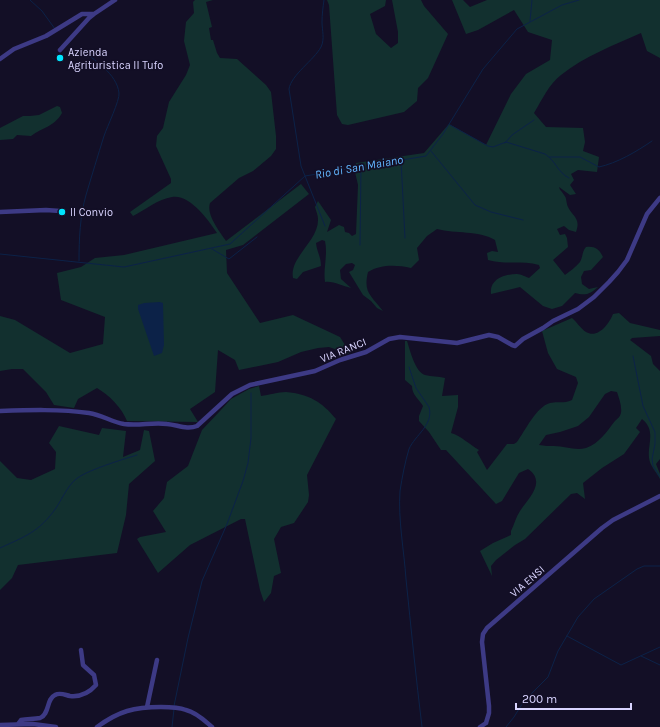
<svg xmlns="http://www.w3.org/2000/svg" width="660" height="727" viewBox="0 0 660 727" font-family="Karla,sans-serif">
  <style>
    .green { fill: #12302f; fill-rule: evenodd }
    .water { fill: #0c2248 }
    .lines { fill: none; stroke-linecap: round; stroke-linejoin: round }
    .stream { stroke: #0c2248; stroke-width: 1 }
    .street { stroke: #3d3a85; stroke-width: 4.5 }
    .poi-dot { fill: #00e5ff; stroke: #130f26; stroke-width: 1.5 }
    .labels { text-anchor: middle; stroke-width: 3.5; stroke-linejoin: round; paint-order: stroke }
    .poi-label { font-size: 11px; fill: #d9d4ff; stroke: #130f26; text-anchor: start }
    .street-label { font-size: 11px; fill: #d9d4ff; stroke: #130f26 }
    .water-label { font-size: 12px; font-style: italic; fill: #62b6ff; stroke: #130f26 }
  </style>
  <rect width="100%" height="100%" fill="#130f26"/>
  <!-- green -->
  <path class="green" d="M195 0H213L206 2 212 27 209 28 211 40H213L217 53 220 58 237 59 266 85 271 92 276 136V149L271 156 253 171 239 178 210 203C206 215 220 232 226 241L301 184 309 194 243 245 226 250 227 273 260 323 293 315 340 337 345 345 349 354 329 347 318 348 301 352 278 362 239 370 235 360 218 350 215 392 190 409 198 422 127 421C122 408 109 395 97 388L78 399 74 408 54 405 46 392 23 369H12L0 371V316L15 320 70 353 103 344 105 317 61 300 57 273 81 267 95 258 124 255 217 233C209 221 190 194 172 197 158 199 145 210 133 216L130 212 171 183V179L156 146 157 136 163 128 169 102 186 75 190 65 184 41 186 22 194 13 193 2Z
    M327 0H386L385 6 370 14 376 34 391 48 398 43V32L392 0H421L424 6 448 34 428 78 418 88 417 101 404 112 348 125 342 124 337 115 329 5Z
    M452 0H463L470 7 487 0H660V58L647 51 641 33C614 45 585 56 561 75 549 84 542 100 534 113L546 127 583 128 585 142 583 151 599 157 597 172 578 170 571 174 574 180 570 185 576 194 570 195 559 187C560 191 562 191 564 195 567 198 566 203 568 207 573 217 581 218 576 232L569 230 564 226 557 229 560 235 565 234 567 238 568 247 553 260 565 275C570 271 576 267 580 262 583 257 582 251 586 247 595 246 599 249 603 257L591 270 584 271 581 277 582 284 589 289 598 287C590 294 586 296 575 293L562 306 552 309 543 306 520 287 491 294C489 279 505 274 517 274 521 274 526 277 529 278L540 268 539 265C522 260 505 265 488 260L487 253 492 251 498 252 495 240C478 230 456 234 437 229L427 236 417 248 419 260 411 268C397 265 381 264 368 272 363 293 371 295 383 311L377 308 371 301 363 295 349 272 353 270 355 265 352 263 346 264 340 270 341 279 351 288C342 286 334 281 325 282 323 269 328 255 325 241L322 240 316 243C317 252 321 257 321 266L303 272 297 279 293 278C289 257 319 241 318 219 318 215 316 211 315 207L318 201 331 220 327 232 339 225 344 227 345 232 349 233 352 236 356 234 358 185 355 172 356 163 424 153 449 124 486 145 511 94 526 74 550 60 552 40 528 32 514 10 478 30 466 34Z
    M57 106 60 107 62 113C54 127 43 127 31 136L17 135 13 139 0 140V128L23 116H30L39 115Z
    M619 313 630 323 660 330V336L632 338 630 340 651 356 653 364 660 371V459L656 464 660 474V479C657 473 652 468 650 462 645 447 658 432 642 419L636 428 640 432 624 454 602 468 583 483 585 499 577 493 571 494 525 539 515 545 496 560 491 566 492 576 480 551 493 543 511 535V531C514 525 516 517 520 511 528 499 547 482 528 469L519 473 502 501 496 504 446 450H441L429 432 419 421V416L423 406C419 399 412 395 412 386L405 380V341H407C410 350 415 372 425 375 432 377 438 376 445 378L442 396 458 395V407L451 433C461 436 469 444 479 450L477 452 487 470 507 444H514L517 442C525 431 536 407 550 403 558 401 563 404 572 400L578 383 576 377 557 369 548 353 542 331 572 318C577 322 581 329 586 332 598 339 609 324 613 314ZM611 391 617 392C619 398 622 406 621 413 620 417 618 418 615 421 607 431 599 444 586 448 575 451 565 446 554 446 548 446 545 446 539 445L546 435 560 432 578 426 589 417 605 394Z
    M259 386 261 396C269 395 278 392 286 392 309 394 322 402 336 419L307 475 309 495 308 502 294 523 281 527 274 539 281 573 274 576 271 593 264 602 260 590 245 519H241L190 545 158 573 137 539 140 537 166 532 153 511 164 498 167 482 188 466 202 430 220 411 231 399 249 389Z
    M59 426 99 435 102 428 126 431 123 457 140 450 144 430 149 431 155 461 129 484 126 515 117 553 18 565 12 578 0 590V461L17 478 31 480 55 469 56 452 49 443Z"/>
  <!-- water -->
  <path class="water" d="M160 302 163 303 164 345 162 353 154 356 138 309V305L144 303Z"/>
  <g class="lines">
    <!-- stream -->
    <path class="stream" d="M30 0 42 11 55 29
      M324 0C323 7 322 15 322 22 322 30 325 39 321 47 314 60 291 75 289 89L301 166 325 226
      M530 21 532 0
      M450 125 488 146 493 147 506 142 545 154C556 161 557 172 569 178
      M505 143 512 135 534 120
      M431 151 475 205 491 212 523 220
      M550 157H580L599 167C617 163 636 152 652 141
      M401 160 405 238
      M360 245 361 166
      M212 249 229 259 257 237
      M0 254 124 267 230 244 305 176 426 156 443 134 483 69 517 29 562 5 579 0
      M79 261C79 239 80 216 86 195 92 175 98 155 104 136 107 127 120 100 119 93 117 74 94 59 79 49
      M633 356 643 406 655 432V444L652 459 653 466 660 477
      M409 367 416 388 429 407C434 425 415 435 409 449 405 462 402 478 400 491 398 520 404 550 406 579 411 628 416 678 422 727
      M0 548C26 536 39 532 56 508 62 499 67 487 75 480 84 471 124 459 137 455
      M567 636 621 665 660 647
      M641 656 660 665
      M174 706 188 638 202 581 227 524 243 481 248 463 251 438V393
      M172 727 174 709
      M506 727 514 717 524 701 548 677 558 651 578 617 594 599 637 569 644 566H660"/>
    <!-- street -->
    <path class="street" d="M60 50 89 18 94 14
      M0 59 14 49 46 36 82 14H94L115 0
      M0 212 46 210 60 211
      M0 411C29 410 60 409 89 413 102 415 112 422 124 424 139 426 153 422 167 424 178 425 187 430 197 426L232 394 250 385 315 371 340 360 366 352 389 339 400 337 457 343 489 335 498 337 512 345 515 346 523 339 543 328 553 321 578 309 594 297 609 282 618 272 627 260 647 214 660 198
      M147 707 157 660
      M486 723 489 713V706L482 642 483 634 487 628 602 528 613 520 660 496
      M18 724 21 720C27 719 34 719 40 718 50 714 46 699 55 695 60 692 65 695 70 696 80 697 89 693 96 685L94 675 83 665 81 650
      M0 725 33 724 56 727
      M97 727C119 711 134 707 161 707 169 707 178 707 186 710 196 712 205 721 212 727
      M480 727 486 723"/>
  </g>
  <!-- markers -->
  <g class="poi-dot">
    <circle cx="60" cy="58" r="4"/>
    <circle cx="62" cy="212" r="4"/>
  </g>
  <g class="labels">
    <!-- poi labels -->
    <g class="poi-label">
      <text x="68" y="56">Azienda<tspan x="68" dy="13">Agrituristica Il Tufo</tspan></text>
      <text x="70" y="216">Il Convio</text>
    </g>
    <!-- street labels -->
    <g class="street-label">
      <text transform="translate(343 350) rotate(-22)" y="4">VIA RANCI</text>
      <text transform="translate(527 581) rotate(-41)" y="4">VIA ENSI</text>
    </g>
    <!-- water labels -->
    <g class="water-label">
      <text transform="translate(359 167) rotate(-10)" y="4">Rio di San Maiano</text>
    </g>
  </g>
  <!-- scale -->
  <path d="M516 703v6h115v-6" fill="none" stroke="#d9d4ff" stroke-width="2"/>
  <text x="522" y="703" font-size="12" fill="#d9d4ff" stroke="#130f26" stroke-width="3" paint-order="stroke">200 m</text>
</svg>
